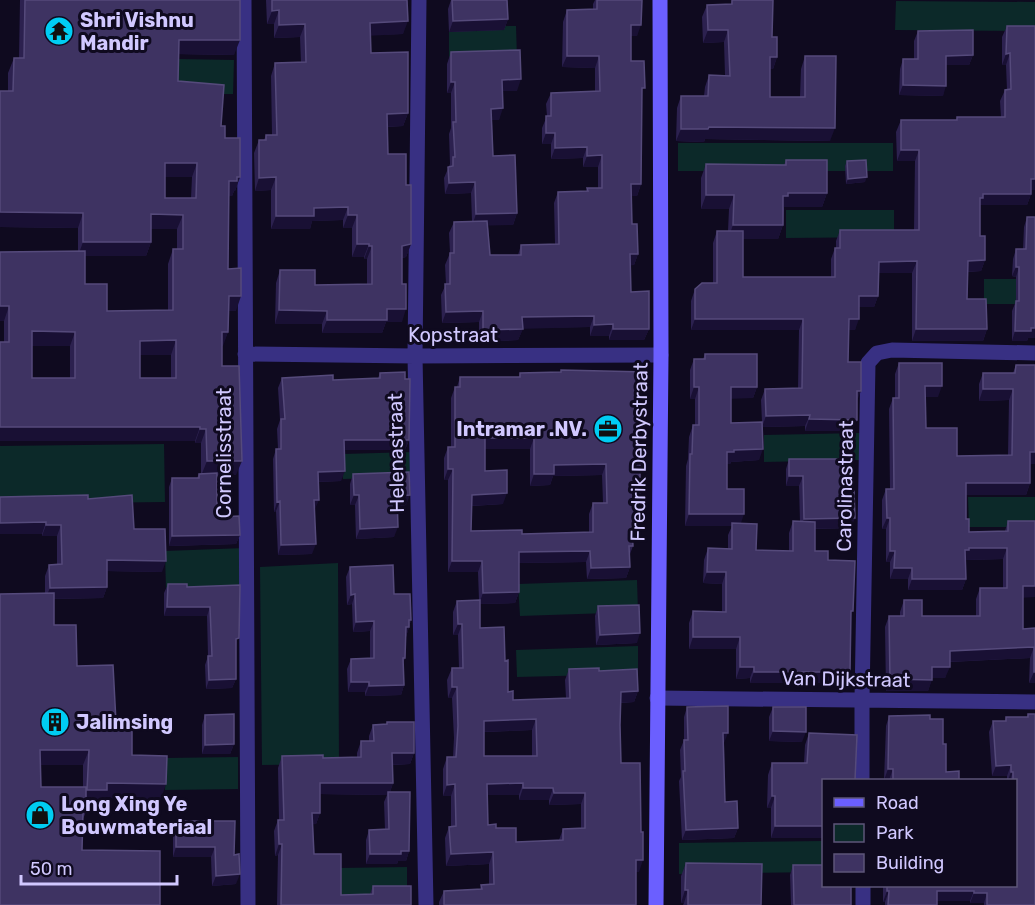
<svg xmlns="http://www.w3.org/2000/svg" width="1035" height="905" viewBox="0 0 1035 905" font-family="Rubik,sans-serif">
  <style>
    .green { fill: #0c2929 }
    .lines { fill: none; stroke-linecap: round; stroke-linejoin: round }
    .minor { stroke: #383083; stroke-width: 15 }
    .secondary { stroke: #6b5fff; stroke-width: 15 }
    .wall { fill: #2c214f; fill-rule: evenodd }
    .shaded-wall { fill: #191034 }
    .building { fill: #3e3362; stroke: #554a7b; stroke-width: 1.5; fill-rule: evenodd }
    .labels { text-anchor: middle; stroke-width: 6; stroke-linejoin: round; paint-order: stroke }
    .poi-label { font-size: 20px; font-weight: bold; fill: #d1c8ff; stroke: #0f0a1f; text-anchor: start }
    .street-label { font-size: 20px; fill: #d1c8ff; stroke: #0f0a1f }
  </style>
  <rect width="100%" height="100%" fill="#0f0a1f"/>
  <!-- green -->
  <path class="green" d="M896 1 1035 2V31L895 30Z
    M516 26 517 58 449 60V27Z
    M176 59 234 60 233 94H176Z
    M678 143H893V171H678Z
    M786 210H894V237L786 238Z
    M984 279H1035V304H984Z
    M860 433 861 460 764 462V435Z
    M164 444 165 502 0 504V446Z
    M413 452V477L343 479V454Z
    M968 497H1035V527H969Z
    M245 548 246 589 166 591 165 551Z
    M338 563 339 764 262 765 260 567Z
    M637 580 638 612 520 616 518 584Z
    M638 646V674L517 677 516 650Z
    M238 757V789L165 790 166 758Z
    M823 841V872L679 874V843Z
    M407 867V895L339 896V868Z"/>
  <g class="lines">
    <!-- minor -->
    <path class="minor" d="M244 0 248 905
      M419 0 415 356 426 905
      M245 354 415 356 661 355
      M657 698 1035 702
      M862 780V699L868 363 877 353 892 350 1035 353
      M863 886V905"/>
    <!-- secondary -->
    <path class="secondary" d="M656 905 661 355 660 0"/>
  </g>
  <!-- wall -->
  <path class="wall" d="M20 0H240L234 55 178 54V81L221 126 225 138 240 177 235 191H234L232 196H229L228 269 236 311H229L228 332 222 346V366L236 475H217V517L240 535 236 544 169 546V487L172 478H197L199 474H201V443H195V441H0L4 342V321H0V252H78V228L0 227V91H8V73L14 58H19ZM165 177H192L191 198H165ZM151 229H177V249H173L168 264V310L107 311 85 284V256H146L151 242ZM32 346H70V378H32ZM140 355H171V378H140Z
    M266 0H407L403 34 370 35 371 53 408 113 403 126 387 127 388 154 406 185 411 244 406 257 402 258V322H386L382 333H322V324H275L276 283 280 270 315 285 367 284V259H364V257H352V228H343V220L312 221 310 229H271V190L255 191 254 153 259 140H264L266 135H272L271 76 275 63H301L300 37 274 38V24H267Z
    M451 0H507L508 19 504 30 449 32 448 9Z
    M595 0H642L637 36H631V61L642 96 641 184 637 196H631L632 224 638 254 634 265H630L631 292 649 329 644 340H609V336H590V327L523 328 518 340 479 342V322L442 323 441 295 446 284 445 265 450 253 449 233 454 222 472 221 471 193 445 194 444 178 450 164 449 134 451 128V93H447V64L451 52 517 91H502L499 120H492L493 156 517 213 513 225H488L490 255H518L521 245 555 244 554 203 558 192 586 191 587 188H598V167H583V158L551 159V144H542V128L547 116 546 104 551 93 595 91V68L562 67 563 22 567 10 593 9V4Z
    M732 0 772 37 777 57 773 69H770V97H800L801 69 805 56 830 141 705 139 704 142 676 141 677 108 681 96H704L705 87 709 75H725L724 42 703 43 702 17 707 5 731 4Z
    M1007 26 1035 190H1031V194L1027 205H980V236L985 260 981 271 968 272 967 299 987 329 983 341H912V273H879L878 296 874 307H859L855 330H849L848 362 857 402V420L852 431H805V426L763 427 759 460 731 462 730 464H727V489L740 524 756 550 789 551V533L793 521 800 522 799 486H786V469L789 459 851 528 815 529V551L828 560 851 618 850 672 846 683H750V678L736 679V649H689V623L693 611 722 612V584L703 583 704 560 708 548 728 549V535L732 526H685L686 466 688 459 689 437 693 425H695V399H690V370L694 359H703L705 354 757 387 753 398H731V423L762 422 761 400 765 389H798L799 330H691V301L695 289 713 283V243L717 231H728L729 209H701V178L706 164 784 165 786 160 827 193 822 207H784L783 225 778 239H743V277H831V259L835 248H836V241L840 230H914L915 161H897L896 132 901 120H956L957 117H1001L1000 101 1005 90H1007L1006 65H1002V37Z
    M918 31 973 55 969 65H946L943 96 899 95 900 69 903 59H914V41Z
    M847 161 865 182 846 184 845 166Z
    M1027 217H1035V338H1028L1027 341H1012V311L1016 301V277L1012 276 1013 259 1016 249H1023L1024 227Z
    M899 363 938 397H925L926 428 957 456 1008 455 1009 400 979 401V384L983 373H1013L1016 365 1030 464V483L1026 495H966V519L969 532 1005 531 1008 521H1035V597H1023V629L1035 628V683H1029L1030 658 950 662 945 678H932L928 691H886L885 627 889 616H900V612L904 600 922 616H976V599L980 588H1003V559L966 560V579L962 590H908V579H890V562H886V529H882V500L886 489H890L889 409 893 398H895V374Z
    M561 370 645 443 641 454H640L636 538H632L633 546 630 554V567L626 578 587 579 586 562 519 563V592L515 603 480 604V628L505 661 508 692 513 700 566 698 565 680 569 669 599 671 638 691 634 702 621 703 620 725 621 763 639 872H636V905H439V902L444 891 480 889 481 885H489V864L446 866 445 838 449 827 451 826V796H443V769L447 757H453L454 738 452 698H448L447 680 452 668H459L458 635H453V612L457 601 479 600 478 572H448V480H444V458L448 447H451V398L455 387H457L460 377H519L520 373 561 372ZM485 449H530V486L550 485 553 476 602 475 603 503H593L589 514V532L522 534 471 531 472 506 503 504 485 471ZM532 730V756H484V732ZM487 795H519V800H549V805L581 804V829H563L559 840 516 842 496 828 488 825Z
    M380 373 409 440 405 450H344L341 481 318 482 314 509 312 554 278 555 276 511 274 512 273 459 276 449H278L277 429 280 420 278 388 282 378 333 380 378 378Z
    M353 474 406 505 398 506 394 537 356 539 355 505H350V484Z
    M88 499 134 529 162 572 107 571V587L103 598 54 599V625L77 666 116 722 132 755 161 799 104 798 102 805 86 804V812L82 821 0 905 45 593V576L49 565H57V536H42V534H0ZM41 765H83V787H41Z
    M350 567 394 594 411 620 406 637 405 658 403 663 404 685 401 695 365 696V692H348L347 669 351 659 370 658V631L353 632 352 604 347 605 346 577Z
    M168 584 187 587 240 585 236 646V679L232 688 206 689 205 665 208 656 207 616H164V593Z
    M598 606 637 643 596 645 595 616Z
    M687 707 724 743 725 802 738 828 734 838 682 840 679 781 681 777 680 750 684 740V717Z
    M773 707 802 742 769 741V717Z
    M1028 714 1035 905H984V903H970V901H937V905H885V902H883V885H1016V780H1007V776H992L989 732 993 721H1005L1006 717H1027Z
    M205 715 234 744 230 754H202V725Z
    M889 716 930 719 943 744 946 772 959 780H884L886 726Z
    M387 722 414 753 410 764 393 765V783L390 792 409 851 406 861H398L397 864H366V840L369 830H385L384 802 387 795 320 794V813L316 824H313L314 854 341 895 370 894 373 886 411 905H277L278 855 275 856 274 831 278 820H279L278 768 282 756 323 758 357 757V753L361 741H369V736L373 725 386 724Z
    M809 733 824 780V838H771V808H767L768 775 772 763H804L805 745Z
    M176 821 234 855 236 884 212 886 211 857H173V831Z
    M686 863 761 905H683L684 903H681V876Z
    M793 865 851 905H791L790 875Z"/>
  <!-- shaded-wall -->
  <path class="shaded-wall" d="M279 10 274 24H267L272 11Z
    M508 19 504 30 449 32 453 21Z
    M408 21 403 34 365 36 370 23Z
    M305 24 300 37 274 38 279 25Z
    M631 25H641L637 36H627Z
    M708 30H728L724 42 703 43Z
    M179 40H240L234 55 173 54Z
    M1010 53 1006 65H1002L1006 54Z
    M973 55 969 65H943L946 56Z
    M567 56H599L595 68 562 67Z
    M770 57H777L773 69H766Z
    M521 79 517 91H498L502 80Z
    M451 82H455L451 93H447Z
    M903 85 946 86 943 96 899 95Z
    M503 108 499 120H487L491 109Z
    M408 113 403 126 382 127 387 114Z
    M709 127 835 128 830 141 705 139 704 142 676 141 681 129Z
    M546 133H555L551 144H542Z
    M587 147 583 158 551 159 555 148Z
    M901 150H919L915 161H897Z
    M602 155 598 167H583L587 156Z
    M165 163H197L192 177H160Z
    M237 177H240L235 191H234L232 196H224L229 181Z
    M276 177 271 190 255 191 259 178Z
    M867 177 865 182 846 184 848 179Z
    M1031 179H1035V190H1027Z
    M475 182 471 193 445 194 449 183Z
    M631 184H641L637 196H626Z
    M788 193H827L822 207H784L783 209V196Z
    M983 194H1031L1027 205H980V198Z
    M706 195H734L729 209H701Z
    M348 207 343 220 312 221 310 229H271L276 216 314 208Z
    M0 212 83 213 78 228 0 227Z
    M517 213 513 225 472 226 476 214Z
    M151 214 183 215 177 229H146Z
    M348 215H357L352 228H343Z
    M733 225H783L778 239H728Z
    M83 242H151L146 256H78Z
    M357 244H369L364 257H352Z
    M411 244 406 257 397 259 402 246Z
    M369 246H372L367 259H364Z
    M630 254H638L634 265 626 266Z
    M985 260 981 271 964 272 968 261Z
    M917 261 912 273H875L879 262Z
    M1016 267H1019L1016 277 1012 276Z
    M229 296H241L236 311H224Z
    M859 296H878L874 307H855Z
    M0 306H9L4 321H0Z
    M387 309H406L402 322H386L382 333H322L327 320Z
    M279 310 327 311 322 324H275Z
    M483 311 479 322 442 323 446 312Z
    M594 316 590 327 518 329 522 317Z
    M695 319H803L799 330H691Z
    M849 319H859L855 330H845Z
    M613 324 609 336H590L594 325Z
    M1031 328H1035V338H1028L1027 341H1012L1015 331Z
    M523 329 518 340 479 342 483 330Z
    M613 329H649L644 340H609Z
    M916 329H987L983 341H912Z
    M32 331 75 332 70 346H27Z
    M222 332H228L223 346H217Z
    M176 340 171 355H134L140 341Z
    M925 386H942L938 397H921Z
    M694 387H699L695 399H690Z
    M731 387H757L753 398 727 399Z
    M983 389H1013L1009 400 979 401Z
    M857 391H861L856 403Z
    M810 415 805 426 762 427 766 416Z
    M809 419 857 420 852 431H805Z
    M0 427H200L195 441H0Z
    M200 429H206L201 443H195Z
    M485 438H534L530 449H481Z
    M344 440H409L405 450H340Z
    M640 443H645L641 454H636Z
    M763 449 759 460 731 462 730 464H723L727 452 734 450Z
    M1030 452H1035V464H1026Z
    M207 461H242L236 475 201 476Z
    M606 464 602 475 553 476 550 485 530 486 534 474 554 465Z
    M448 469H453L448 480H444Z
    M345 471 341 481 314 482 318 472Z
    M789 476H803L799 486H786Z
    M966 483H1030L1026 495H962Z
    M507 493 503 504 468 506 472 495Z
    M354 495H359L355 505H350Z
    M410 495 406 505 394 506 397 496Z
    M314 500H319L315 509 310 510Z
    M280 501 276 511 274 512 277 502Z
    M689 514H744L740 526 732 523V526H685Z
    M855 518 851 528 800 529 804 519Z
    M887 518H890L886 529H882Z
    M46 522 42 534H0V523Z
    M46 525H61L57 536H42Z
    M398 527 394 537 356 539 360 529Z
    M632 527H640L636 538H628Z
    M240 535 236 544 169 546 172 536Z
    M316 544 312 554 278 555 281 545Z
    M969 548H1007L1003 559 966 560 965 550Z
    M590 551 586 562 515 563 519 552Z
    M890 551H895L890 562H886Z
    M107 560 166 561 162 572 103 571Z
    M452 561H482L478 572H448Z
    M630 567 626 578 587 579 591 568Z
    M894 568H912L908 579H890Z
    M707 572H726L722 584 703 583Z
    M912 579H966L962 590H908Z
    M1023 586H1035V597L1019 598Z
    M107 587 103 598 45 599 50 588Z
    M519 592 515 603 479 604 483 593Z
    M355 594 352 604 347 605 351 595Z
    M167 607H210L207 616H164Z
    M409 620H411L406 637H402Z
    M374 621 370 631 353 632 356 622Z
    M458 624H462L458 635H453Z
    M640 633 637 643 596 645 600 635Z
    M693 637H740L736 649H689Z
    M1034 647 1030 658 945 662 950 651Z
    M740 667H754L750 678 736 679Z
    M932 667H950L945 678H928Z
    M754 672H850L846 683H750Z
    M1034 672H1035V683H1029Z
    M236 679 232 688 206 689 209 680Z
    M890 679 932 680 928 691H886Z
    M351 682H369L365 692H348Z
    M404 685 401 695 365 696 369 686Z
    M452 687H457L452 698H448Z
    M638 691 634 702 617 703 621 692Z
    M536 719 532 730 480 732 484 721Z
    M773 731 806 732 802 742 769 741Z
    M723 733H728L724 743H720Z
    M234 744 230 754H202L205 745Z
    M40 750H89L83 765H35Z
    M392 753H414L410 764 388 765Z
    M1011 765 1007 776H992L996 766Z
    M888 769H893L889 780H884Z
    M1011 772H1013L1010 780H1008Z
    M107 783 166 784 161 799 104 798 102 805 82 804 87 790Z
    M320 783H393L389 795 388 792 387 795 315 794Z
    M523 783 519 795H483L487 784Z
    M455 784 451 796H443L447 785Z
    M523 788H553L549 800H519Z
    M554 793H585L581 804 549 805Z
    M772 796H775L771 808H767Z
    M312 813H320L316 824 308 825Z
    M775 826H824V838H771Z
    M738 828 734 838 682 840 686 830Z
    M279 844H282L278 855 275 856Z
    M176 847H215L211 857H173Z
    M401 851H409L406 861H398L397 864H366L370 854Z
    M493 852 489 864 446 866 451 854Z
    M636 860H643L639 872H632Z
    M240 874 236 884 212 886 216 876Z
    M685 890H688L684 903H681Z
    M887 891H889L885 902H883Z
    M937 891H974L970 901H933Z
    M974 893H987L984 903H970Z"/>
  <!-- building -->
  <path class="building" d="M25 0H240V40H179L178 81 224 85 221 126H225V138H240V177H237V181H229L228 269 241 268V296H229L228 332H222V366H239L242 461H207L206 429H200V427H0V342H9V306H0V252L85 251V284H107V311L173 310V249H183V215L151 214V242H83V213L0 212V91H13L14 58H24ZM165 163H197L196 198H165ZM32 331 75 332V378H32ZM176 340V378H140V341Z
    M272 0H407L408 21 370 23 371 53 408 52V113L387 114 388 154H406V185H411V244L402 246V284H406V309H387V320H327V311L279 310 280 270H315V285L372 284V246H369V244H357V215H348V207L314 208V216H276V177L259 178V140H266V135H277L275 63 306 62 305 24 279 25V10L272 11Z
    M452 0H507L508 19 453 21Z
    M597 0H642L641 25H631V61H644L645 88H642L641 184H631L632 224H637L638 254H630L631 292 649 291V329H613V324L594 325V316L522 317 523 329 483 330V311L446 312 445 284H450V253H454V222L487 221 490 255H521V245L559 244 558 192 588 191 587 188H602V155L587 156V147L555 148V133H546V116H551V93L600 91 599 56H567V10L597 9Z
    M732 0H773L772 37H777V57H770V97H805V56H836L835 128 709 127 708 129H681V96H708L709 75 730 76 728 30H708L707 5 732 4Z
    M1007 26H1035V179H1031V194H983V198H980V236H985V260L968 261 967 299H986L987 329H916L917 261 879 262 878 296H859V319H849L848 362H861V391H857V420L809 419 810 415 766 416 765 389 802 388 803 319H695V289L702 283H717V231H743V277H835V248H840V230H919V150H901V120H957V117H1005V90L1011 89 1010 53 1006 54Z
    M973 30V55L946 56V86L903 85V59H918V31Z
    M520 50 521 79 502 80 503 108 491 109 493 156 515 155 517 213 476 214 475 182 449 183 448 167 453 166V157H455L453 122H456L455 82H451V52Z
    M786 160H827V193H788V196H783V225H733L734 195H706V164L786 165Z
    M866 160 867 177 848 179 847 161Z
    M1027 217H1035V328H1031V331H1015L1016 301H1019V267H1016V249H1026Z
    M705 354H757V387H731V423L762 422 763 449 734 450V452H727V489H744V514H689L690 454H692L693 425H699V387H694V359H705Z
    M899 363H942V386H925L926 428H957V456L1012 455 1013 389H983V373H1015L1016 365H1035V452H1030V483H966V519H969V532L1008 531V521H1035V586H1023V629L1035 628V672H1034V647L950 651V667H932V680L890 679 889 616H904V600H922V616H980V588H1007V548H969V550H965L966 579H912V568H894L895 551H890V518H887L886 489H894L893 398H899Z
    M561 370 646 372 645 443H640V527H632L633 546H629L630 567 591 568 590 551 519 552V592L483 593 482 561H452L453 469H448V447H455V387H460V377H520V373L561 372ZM485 438H534V474H554V465L606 464 607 503H593V532L522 534V530L471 531 472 495 507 493V470L485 471Z
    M405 372V379H410L409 440H344L345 471 318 472 319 500H314L316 544 281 545 280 501 277 502 276 449H281V419H285L282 378 333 375V380L380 378V373Z
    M789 459H851V491H854L855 518 804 519 803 476H789Z
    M409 472 410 495 397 496 398 527 360 529 359 495H354L353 474Z
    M217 473V517L239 516 240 535 172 536V478H199V474Z
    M88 495V499L132 495 134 529H165L166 561 107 560V587L50 588 49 565 62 564 61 525H46V522L0 523V497Z
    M793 521 815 522V551H828V560L855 561 853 611H851L850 672H754V667H740V637H693V611L726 612V572H707L708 548 732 549V523L757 524 756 550 793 551Z
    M393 565 394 594H410L411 620H409V627H406L405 658H403L404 685 369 686V682H351V659L374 658V621L356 622 355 594 351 595 350 567Z
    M168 584H187V587L240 585 239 638 236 639V679L209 680 208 656H212L210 607H167Z
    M54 593V625H76L77 666 113 665 116 722H132V755L167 756 166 784 107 783V790H87L89 750H40L41 787H86V812H83L82 850 160 851V905H0V594Z
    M480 600V628L504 627 505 661 508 660V692L513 691V700L570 698 569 669 599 668V671L637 669 638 691 621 692 620 725 621 763H640L641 832H643V860H636V905H444V891L482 889 481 885 494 884 493 852 451 854 449 827 456 826 455 784 447 785V757H456L458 726 457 687H452V668H463L462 624H458L457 601ZM536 719 537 756H484V721ZM523 783V788H553L554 793H585V828L563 829V840L516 842V828H496V824L488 825 487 784Z
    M639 605 640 633 600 635 598 606Z
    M728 706V733H723L725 802 737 801 738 828 686 830 683 771H685L684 740H688L687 707Z
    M773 707H806V732L773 731Z
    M234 714V744L205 745V715Z
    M1028 714H1035V905H987V893H974V891H937V905H888L889 891H887V885H1016V780H1013V772H1011V765L996 766 993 721H1006V717H1028Z
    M930 715V719H943V744H946V772L959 771V780H893V769H888L889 716Z
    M387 722H414V753H392L393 783H320V813H312L314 854H341V895L373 894V886H411V905H281L282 844H279L278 820H284L282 756 323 755V758L361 757V741H374L373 725 387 724Z
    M809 733 857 735 855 780H824V826H775V796H772V763H807Z
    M388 792H410L409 851H401V854H370L369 830 389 829Z
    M176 821H235L234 855 239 854 240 874 216 876 215 847H176Z
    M686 863 762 864 761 905H688V890H685Z
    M793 865H824V885H851V905H794Z"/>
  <!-- icons -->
  <defs>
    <g id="temple-disc" transform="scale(1.5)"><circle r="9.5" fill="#00cdf3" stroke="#0f0a1f"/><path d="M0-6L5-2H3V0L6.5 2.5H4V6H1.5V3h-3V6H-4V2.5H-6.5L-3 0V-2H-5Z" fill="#111"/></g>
    <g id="office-disc" transform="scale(1.5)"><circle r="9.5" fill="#00cdf3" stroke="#0f0a1f"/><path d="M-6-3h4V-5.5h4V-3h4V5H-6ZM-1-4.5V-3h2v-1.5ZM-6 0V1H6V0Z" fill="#111"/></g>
    <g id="building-disc" transform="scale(1.5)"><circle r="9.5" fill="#00cdf3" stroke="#0f0a1f"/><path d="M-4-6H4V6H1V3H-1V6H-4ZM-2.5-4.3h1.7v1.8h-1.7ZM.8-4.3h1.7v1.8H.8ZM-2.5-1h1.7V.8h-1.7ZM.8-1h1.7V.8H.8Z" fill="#111"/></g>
    <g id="shop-disc" transform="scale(1.5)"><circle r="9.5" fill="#00cdf3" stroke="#0f0a1f"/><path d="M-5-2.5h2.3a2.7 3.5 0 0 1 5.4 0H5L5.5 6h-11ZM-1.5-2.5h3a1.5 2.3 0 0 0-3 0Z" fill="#111"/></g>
  </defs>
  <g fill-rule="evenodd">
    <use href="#temple-disc" x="59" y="31"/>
    <use href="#office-disc" x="608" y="429"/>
    <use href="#building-disc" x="55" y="722"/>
    <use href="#shop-disc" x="40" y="815"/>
  </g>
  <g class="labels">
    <!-- poi labels -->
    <g class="poi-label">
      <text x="80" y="27">Shri Vishnu<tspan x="80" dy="23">Mandir</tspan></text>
      <text x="587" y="436" text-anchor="end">Intramar .NV.</text>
      <text x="76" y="729">Jalimsing</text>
      <text x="61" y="811">Long Xing Ye<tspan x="61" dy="23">Bouwmateriaal</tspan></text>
    </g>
    <!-- street labels -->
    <g class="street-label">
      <text x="453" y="342">Kopstraat</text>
      <text transform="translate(639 452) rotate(-89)" y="7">Fredrik Derbystraat</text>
      <text transform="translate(224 453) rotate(-90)" y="7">Cornelisstraat</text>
      <text transform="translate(396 453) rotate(-91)" y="7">Helenastraat</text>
      <text transform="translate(845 486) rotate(-89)" y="7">Carolinastraat</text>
      <text transform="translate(846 679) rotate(1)" y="7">Van Dijkstraat</text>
    </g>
  </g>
  <!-- legend -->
  <rect x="822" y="779" width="195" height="108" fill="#0f0a1f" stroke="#5d5679" stroke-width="1.5"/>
  <rect x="834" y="798" width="30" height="9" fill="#6b5fff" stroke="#5d5679" stroke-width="1.5"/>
  <text x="876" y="809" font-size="18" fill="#d1c8ff">Road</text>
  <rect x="834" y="824" width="30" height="18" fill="#0c2929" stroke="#5d5679" stroke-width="1.5"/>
  <text x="876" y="839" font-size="18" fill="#d1c8ff">Park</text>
  <rect x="834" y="854" width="30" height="18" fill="#3e3362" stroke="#5d5679" stroke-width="1.5"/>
  <text x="876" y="869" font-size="18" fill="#d1c8ff">Building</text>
  <!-- scale -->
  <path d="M21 875v9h156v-9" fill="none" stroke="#d1c8ff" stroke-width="3"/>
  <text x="30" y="875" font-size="18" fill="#d1c8ff" stroke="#0f0a1f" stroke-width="4.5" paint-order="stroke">50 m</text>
</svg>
